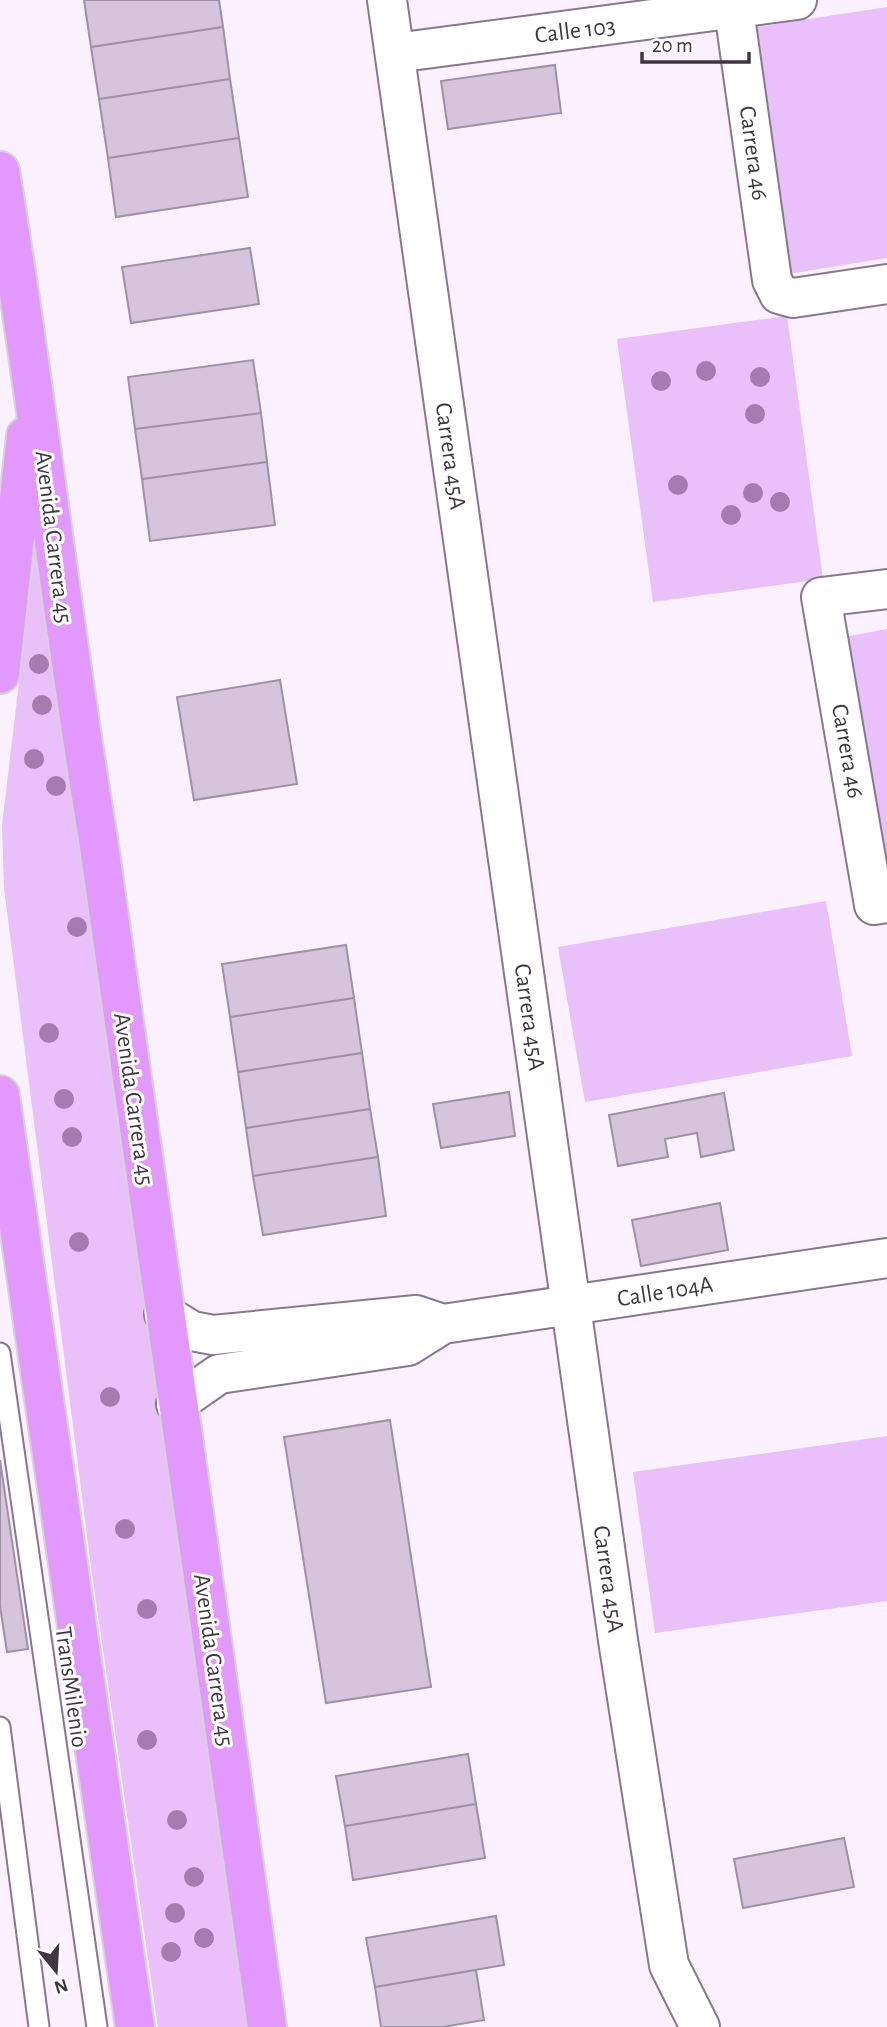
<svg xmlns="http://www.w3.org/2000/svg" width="887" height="2027" viewBox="0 0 887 2027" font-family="'Alegreya Sans',sans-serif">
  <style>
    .green { fill: #e9c0f9 }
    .building { fill: #d5c4dc; stroke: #a090a6; stroke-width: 2 }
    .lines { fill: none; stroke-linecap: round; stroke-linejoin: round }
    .lane-casing { stroke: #88788e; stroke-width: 23 }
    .street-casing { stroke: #88788e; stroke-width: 42 }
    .highway-casing { stroke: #d5d3d5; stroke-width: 42 }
    .lane { stroke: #fff; stroke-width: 19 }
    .street { stroke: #fff; stroke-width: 38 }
    .highway { stroke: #e398fe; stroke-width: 38 }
    .tree { fill: #a57bb2 }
    .labels { text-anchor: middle; stroke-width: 6; stroke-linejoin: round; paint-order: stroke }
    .street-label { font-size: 24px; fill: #3e3741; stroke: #fff }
  </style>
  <rect width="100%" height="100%" fill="#faf0fe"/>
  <!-- green -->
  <path class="green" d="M887 7V258L788 274 750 28Z
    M787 316 823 579 653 602 617 339Z
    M36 540 251 2027H158L92 1574 4 888 2 825Z
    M887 629V879L834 639Z
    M826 901 852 1056 585 1102 558 947Z
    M887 1436V1601L655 1633 633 1472Z"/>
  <!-- building -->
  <path class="building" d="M84 0H219L223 27 91 47Z
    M223 27 230 79 99 99 91 47Z
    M555 65 561 113 448 129 441 81Z
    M230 79 239 138 108 158 99 99Z
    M239 138 248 197 116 217 108 158Z
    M250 248 259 304 131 323 122 267Z
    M253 360 261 413 135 429 128 377Z
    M261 413 267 462 142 479 135 429Z
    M267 462 275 525 150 541 142 479Z
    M280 680 297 784 194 800 177 697Z
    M346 945 354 998 230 1017 222 964Z
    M354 998 362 1053 238 1072 230 1017Z
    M362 1053 370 1109 246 1128 238 1072Z
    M509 1092 515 1136 441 1148 433 1104Z
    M724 1093 734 1150 701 1157 697 1133 665 1139 668 1157 618 1166 609 1115Z
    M370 1109 378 1157 253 1176 246 1128Z
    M378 1157 386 1216 263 1235 253 1176Z
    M720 1203 728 1250 641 1266 632 1220Z
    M390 1420 431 1687 326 1703 284 1437Z
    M0 1460 28 1649 7 1652 0 1606Z
    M468 1754 476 1804 345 1826 336 1776Z
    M476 1804 485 1858 353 1880 345 1826Z
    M844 1838 854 1887 743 1908 734 1859Z
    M496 1916 504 1965 375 1987 366 1938Z
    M476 1970 484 2020 443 2027H381L375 1987Z"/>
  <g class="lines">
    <!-- lane casing -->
    <g class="lane-casing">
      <path id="lane" d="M0 1353 97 2027
        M0 1727 39 2027"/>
    </g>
    <!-- street casing -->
    <g class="street-casing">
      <path id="street" d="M387 0 618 1640 669 1965 700 2027
        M734 10 772 280 779 294 793 298 887 284
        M395 53 797 0
        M887 589 821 597 874 905 887 903
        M164 1314 192 1331 213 1335 416 1315 443 1324
        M176 1404 219 1374 408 1346 443 1324 887 1258"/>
    </g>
    <!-- highway casing -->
    <g class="highway-casing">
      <path id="highway" d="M0 171C37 393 61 617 98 839L267 2027
        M0 674 26 436
        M0 1095 135 2027"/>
    </g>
    <!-- lane -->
    <use href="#lane" class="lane"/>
    <!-- street -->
    <use href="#street" class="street"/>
    <!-- highway -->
    <use href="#highway" class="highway"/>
  </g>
  <!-- trees -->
  <g class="tree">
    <circle cx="706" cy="371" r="10"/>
    <circle cx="760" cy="377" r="10"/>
    <circle cx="661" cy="381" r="10"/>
    <circle cx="755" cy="414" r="10"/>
    <circle cx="678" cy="485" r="10"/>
    <circle cx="753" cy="493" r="10"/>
    <circle cx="780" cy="502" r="10"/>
    <circle cx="731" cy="515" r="10"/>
    <circle cx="39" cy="664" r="10"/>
    <circle cx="42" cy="705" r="10"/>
    <circle cx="34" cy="759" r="10"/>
    <circle cx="56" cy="786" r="10"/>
    <circle cx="77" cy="927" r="10"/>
    <circle cx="49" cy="1033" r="10"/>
    <circle cx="64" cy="1099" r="10"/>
    <circle cx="72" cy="1137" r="10"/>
    <circle cx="79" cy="1242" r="10"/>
    <circle cx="110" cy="1397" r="10"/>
    <circle cx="125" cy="1529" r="10"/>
    <circle cx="147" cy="1609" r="10"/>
    <circle cx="147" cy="1740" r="10"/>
    <circle cx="177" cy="1820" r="10"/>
    <circle cx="194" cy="1877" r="10"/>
    <circle cx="175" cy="1913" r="10"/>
    <circle cx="204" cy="1938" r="10"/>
    <circle cx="171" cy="1952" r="10"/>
  </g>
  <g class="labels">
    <!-- street labels -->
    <g class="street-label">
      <text transform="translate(575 30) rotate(-7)" y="8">Calle 103</text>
      <text transform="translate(754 153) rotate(82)" y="8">Carrera 46</text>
      <text transform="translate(451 456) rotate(82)" y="8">Carrera 45A</text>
      <text transform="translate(54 537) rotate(83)" y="8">Avenida Carrera 45</text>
      <text transform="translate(848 751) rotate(80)" y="8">Carrera 46</text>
      <text transform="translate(530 1017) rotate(82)" y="8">Carrera 45A</text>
      <text transform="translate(134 1099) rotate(82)" y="8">Avenida Carrera 45</text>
      <text transform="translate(665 1291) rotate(-9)" y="8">Calle 104A</text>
      <text transform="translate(609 1579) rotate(82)" y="8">Carrera 45A</text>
      <text transform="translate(214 1660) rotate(82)" y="8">Avenida Carrera 45</text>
      <text transform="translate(72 1687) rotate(82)" y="8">TransMilenio</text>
    </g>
  </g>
  <!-- north arrow -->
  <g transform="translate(56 1971) rotate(162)" stroke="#ffffff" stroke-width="5" paint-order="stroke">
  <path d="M0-5L12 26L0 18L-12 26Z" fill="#3e3741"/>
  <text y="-10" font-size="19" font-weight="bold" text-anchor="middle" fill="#3e3741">N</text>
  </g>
  <!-- scale -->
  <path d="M642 52v10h107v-10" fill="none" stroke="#3e3741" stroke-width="3.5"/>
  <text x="652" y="52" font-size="21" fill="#3e3741" stroke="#ffffff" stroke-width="5" paint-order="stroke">20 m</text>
</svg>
